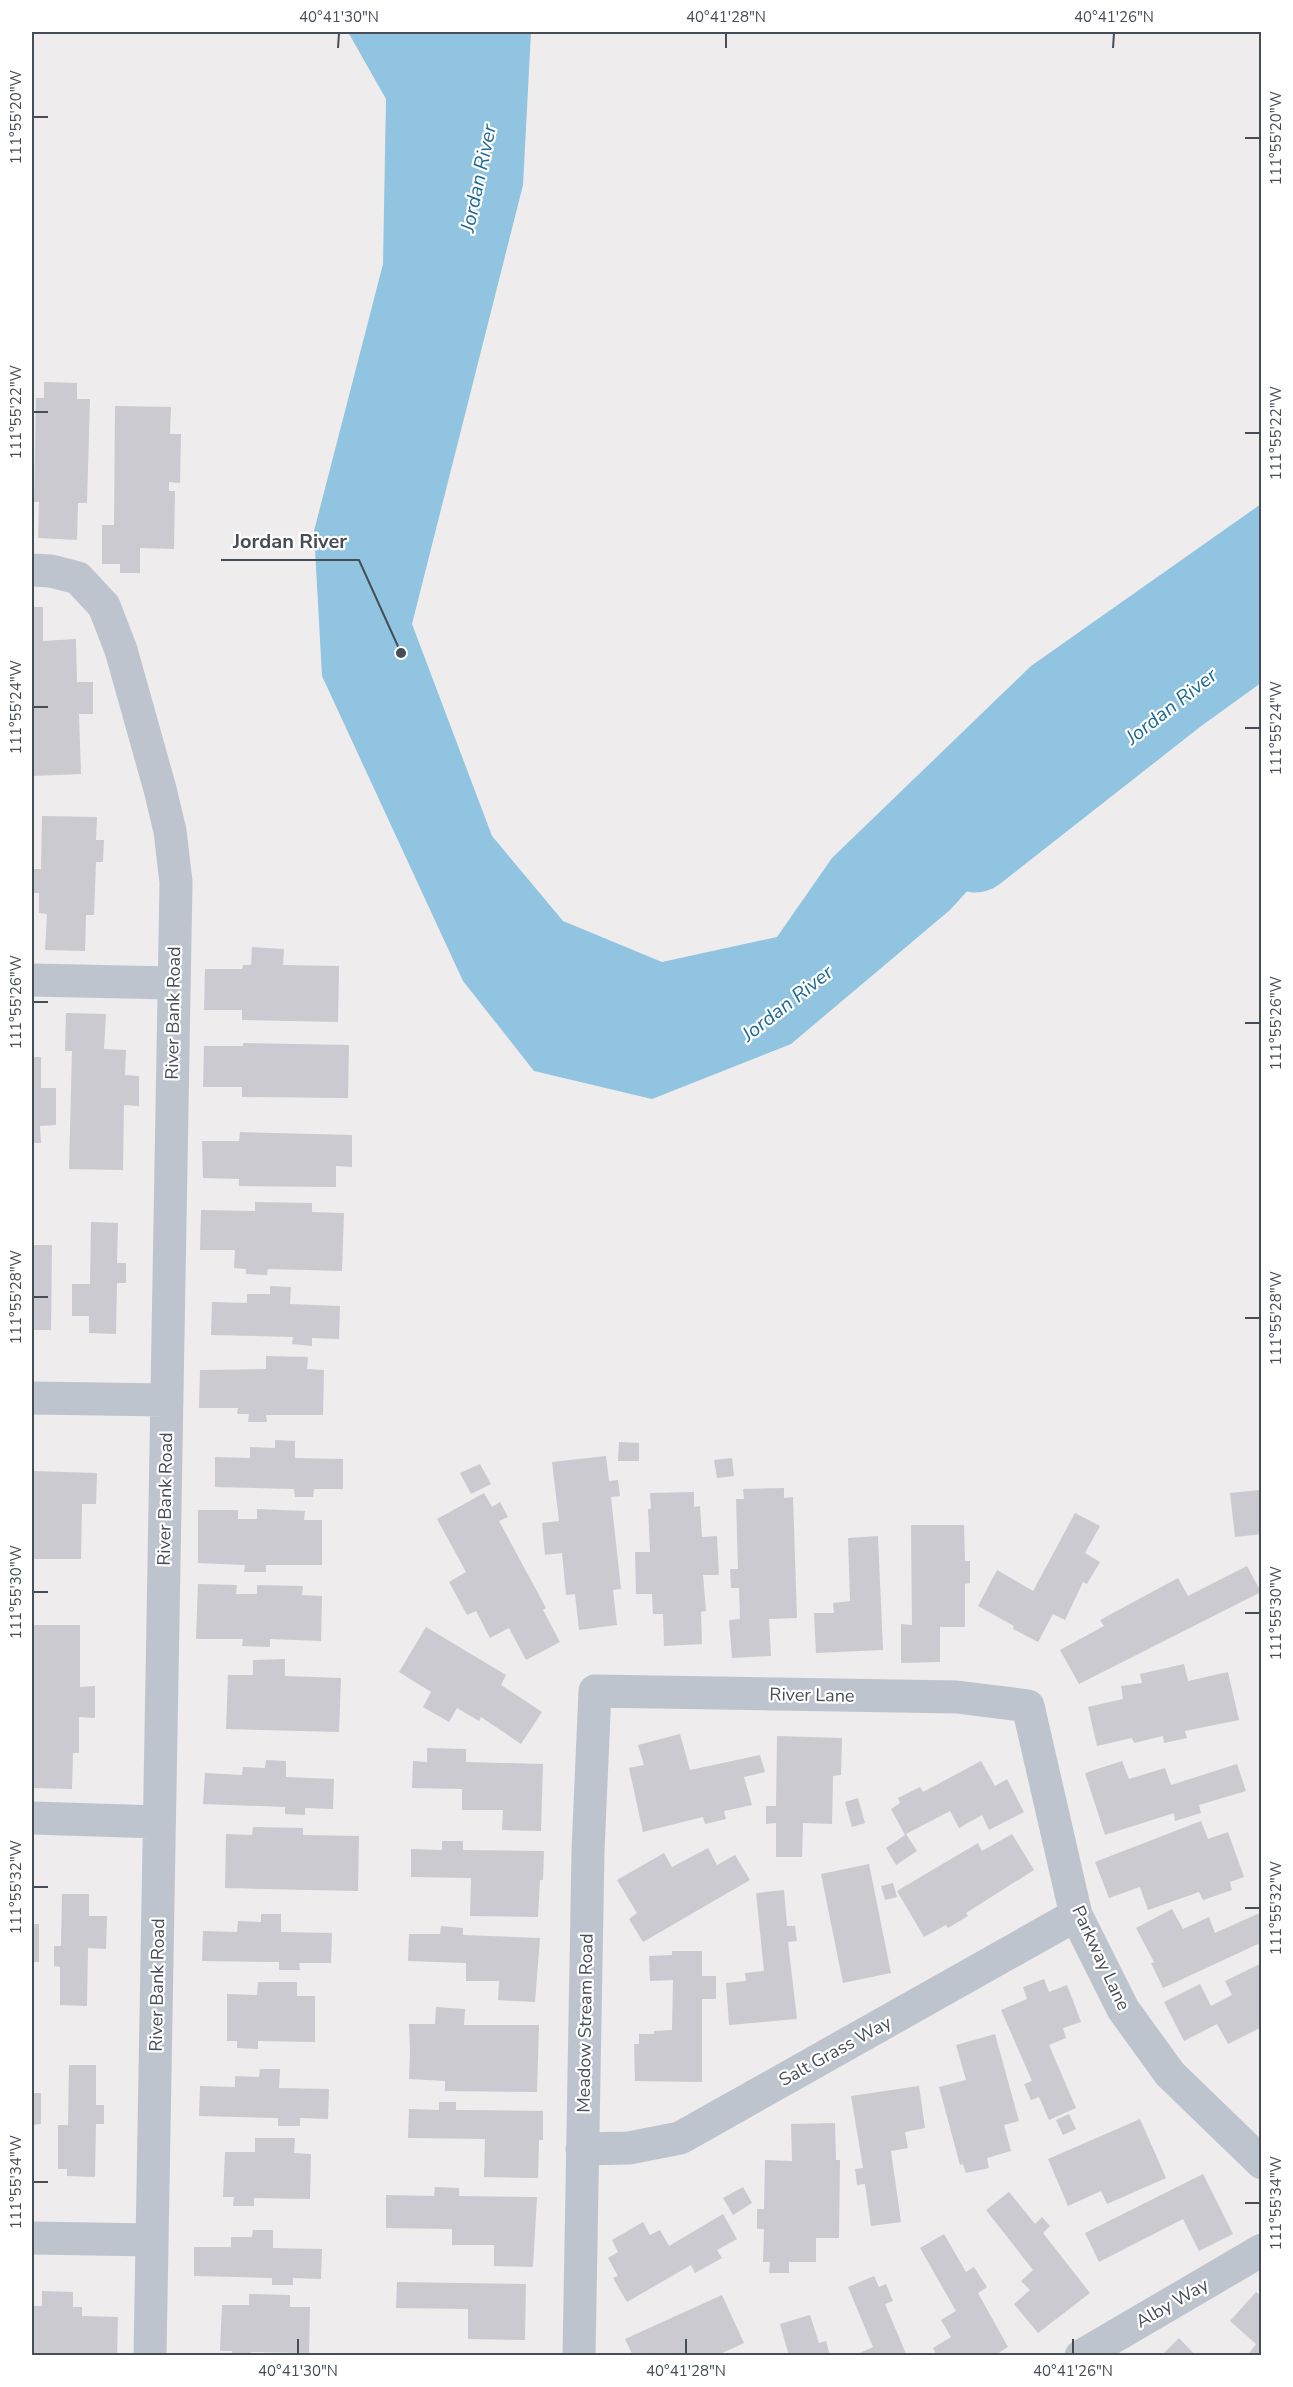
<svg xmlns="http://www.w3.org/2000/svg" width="1293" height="2387" viewBox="0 0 1293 2387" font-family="'Nunito Sans',sans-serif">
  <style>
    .water { fill: #90c4e0 }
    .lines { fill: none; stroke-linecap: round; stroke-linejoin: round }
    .river { stroke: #90c4e0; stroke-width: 75 }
    .building { fill: #cacad0 }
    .minor { stroke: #bec4cd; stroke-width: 33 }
    .ticks { fill: none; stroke: #464d57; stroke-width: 2 }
    .labels { text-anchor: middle; stroke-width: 4.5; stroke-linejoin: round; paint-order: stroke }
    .street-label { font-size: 18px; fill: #464d57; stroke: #fff }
    .water-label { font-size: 20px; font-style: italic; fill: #1c6994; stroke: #fff }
    .leader { fill: none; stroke: #464d57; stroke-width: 2 }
    .callout-dot { fill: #464d57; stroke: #fff; stroke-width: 2 }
    .callout-label { font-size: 20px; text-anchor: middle; font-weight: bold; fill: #464d57; stroke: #fff; stroke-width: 4.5; stroke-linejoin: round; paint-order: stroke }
    .neatline { fill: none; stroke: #464d57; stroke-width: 2 }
    .ticks-label { font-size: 15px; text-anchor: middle; fill: #464d57 }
  </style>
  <rect width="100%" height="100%" fill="#eeecec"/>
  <!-- water -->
  <path class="water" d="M348 32H531L523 185 412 624 492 836 563 921 662 962 777 937 832 858 1031 666 1261 504V626L1060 789 950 910 791 1044 652 1099 534 1071 463 981 322 676 314 531 383 264 386 99Z"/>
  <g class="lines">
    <!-- river -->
    <path class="river" d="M976 855 1180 695 1262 636"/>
  </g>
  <!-- building -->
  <path class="building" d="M44 382 77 383V399H90L87 503H78L77 540 38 538 39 502H34L36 398H44Z
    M115 406 171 407 170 434H181L180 483 169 482V491H175L174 549 140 548V573H120V564H102V525H114Z
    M32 607H43V641L76 639 77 682H93V714H79L81 774 32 776Z
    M42 816 97 817 96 840H104L103 862H96L94 915H86L85 951 45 950 47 914 39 913V893H32V869H41Z
    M252 947 284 949 283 965 339 966 338 1022 242 1020V1010H204L205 969H242L243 965H251Z
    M66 1013 106 1014 104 1049 126 1050 125 1075 139 1076V1106L124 1105 123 1170 69 1169 72 1051H65Z
    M243 1043 349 1045 348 1098 242 1097V1087H203L204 1046H243Z
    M32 1057H41V1088H56V1125L40 1126 41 1143H32Z
    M240 1132 352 1135V1167L336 1166V1187L239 1186V1179L203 1178 202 1141H239Z
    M255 1202 312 1203V1212L344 1213 342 1271 268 1269 267 1275 246 1274V1269L234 1268 235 1250H200L201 1210 255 1211Z
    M91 1222 118 1223 117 1263H126V1283H117L116 1334 89 1333V1316H72V1284H90Z
    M32 1245H52L51 1330H32Z
    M270 1286 291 1287 290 1304 340 1306 339 1339 312 1338V1346L292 1344 293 1337 211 1335 212 1302 247 1303V1294H270Z
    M266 1356 308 1357 307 1369 324 1370 323 1415H266L267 1422H248L249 1414H237L238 1408H199L200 1370 266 1369Z
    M275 1440 295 1441V1458L343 1459V1489H314L313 1497H295L294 1489 215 1487V1457L250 1458V1447L275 1448Z
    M619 1442 639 1443V1461H618Z
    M606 1456 609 1481 618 1480 620 1496 611 1497 621 1589 613 1590 617 1625 579 1630 575 1594 566 1595 562 1553 545 1555 542 1523 559 1521 552 1462Z
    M732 1458 734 1476 717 1478 714 1460Z
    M480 1464 491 1484 471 1494 460 1473Z
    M32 1471 97 1473 96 1504H82L81 1559H32Z
    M784 1488V1498L793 1497 797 1618 769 1619 771 1656 732 1658 729 1620 740 1619 739 1588H731L730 1569H738L736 1499H744L743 1489Z
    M1259 1490 1262 1534 1235 1537 1230 1493Z
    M694 1492V1507L700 1506 702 1537 717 1536 719 1575H703L706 1611 701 1612 702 1644 664 1646 663 1614H653L652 1594H636L635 1552H650L648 1509H651L650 1493Z
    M484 1493 492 1507 500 1502 508 1517 499 1521 546 1608 543 1610 560 1642 526 1660 509 1628 490 1638 476 1611 467 1615 449 1582 466 1572 437 1519Z
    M257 1509 305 1511 304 1520H322V1565H266V1572H244L245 1565 198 1563V1510H238V1519H257Z
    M1075 1513 1100 1526 1085 1553 1100 1562 1087 1584 1083 1582 1065 1620 1053 1614 1038 1642 1013 1629 1014 1626 978 1606 997 1570 1033 1591Z
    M911 1525H964L965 1561H970V1583L965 1584V1627H940V1662L901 1663V1624L912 1625Z
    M878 1536 883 1650 816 1653 814 1613H834L833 1603 850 1601 848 1538Z
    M1247 1566 1261 1592 1079 1684 1060 1650 1104 1626 1100 1620 1178 1578 1188 1596Z
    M198 1584 237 1585 236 1594H257V1585L303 1586 302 1595 322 1596 321 1641 270 1639V1647L242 1646 243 1639H196Z
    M32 1625H80V1687L95 1686V1718L79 1717V1753H73L72 1789 34 1788V1753H32Z
    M426 1627 506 1675 501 1685 542 1712 521 1744 481 1717 479 1721 457 1708 449 1722 423 1707 431 1692 399 1672Z
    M285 1659V1676L341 1678 339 1732 226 1729 228 1675H253V1660Z
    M1184 1664 1188 1681 1228 1672 1239 1720 1185 1731 1187 1738 1164 1743 1163 1736 1134 1743 1132 1738 1097 1746 1088 1707 1123 1699 1121 1686 1142 1683 1140 1674Z
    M680 1734 690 1770 760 1755 765 1772 744 1777 752 1805 724 1811 726 1819 705 1824 703 1817 643 1832 629 1768 644 1765 638 1745Z
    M777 1736 842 1738 841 1775 833 1776 832 1824 803 1823 802 1857H776V1823L766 1824V1806H776Z
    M427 1748 466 1749V1762L543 1764 541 1831 502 1830 503 1810H462V1789L412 1788 413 1761 427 1762Z
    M266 1760 286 1761V1777L334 1779 333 1809 305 1808V1815L285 1814V1807L203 1804 205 1773 242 1775 243 1767 265 1768Z
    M981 1761 995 1786 1007 1779 1024 1812 989 1830 982 1815 959 1828 950 1811 906 1834 917 1851 896 1865 886 1848 905 1835 891 1809 900 1803 898 1798 920 1787 923 1792Z
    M1122 1761 1129 1779 1165 1768 1171 1785 1237 1764 1246 1791 1199 1805 1201 1813 1175 1821 1174 1813 1105 1835 1085 1773Z
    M858 1798 865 1823 852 1827 845 1802Z
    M1201 1821 1208 1839 1228 1832 1244 1877 1230 1882 1232 1890 1203 1900 1199 1892 1148 1910 1140 1887 1109 1898 1095 1862Z
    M253 1827 303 1828V1835L359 1836 358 1891 225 1888 226 1834 252 1835Z
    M1012 1834 1034 1870 966 1913 968 1916 948 1928 946 1925 924 1937 897 1891 978 1843 982 1851Z
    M442 1841H463V1850L544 1851 543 1880H540L538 1917 470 1916 471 1878 411 1877V1849L442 1850Z
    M708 1848 717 1865 735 1855 750 1880 643 1942 629 1919 637 1913 617 1880 664 1853 672 1867Z
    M869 1864 891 1973 843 1983 821 1874Z
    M893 1883 897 1897 885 1900 881 1886Z
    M784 1890 787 1926H795L797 1941 788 1942 797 2019 729 2025 726 1983 746 1981 745 1973 764 1971 756 1893Z
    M62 1894H89V1916H107L106 1949 88 1948 87 2006 60 2005V1967L54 1966V1946H61Z
    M1172 1909 1183 1929 1209 1917 1215 1933 1262 1912V1951L1258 1944 1163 1988 1151 1963 1154 1962 1136 1928Z
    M261 1914H281V1932L332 1933 331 1963H299L300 1970H279V1962L202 1961 203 1931 237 1932 238 1921 261 1922Z
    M32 1924H39V1962H32Z
    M441 1926 463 1928V1935L540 1938 535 2002 498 2000 499 1981H466V1963L408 1961 409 1934H440Z
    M672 1951H702V1976H716V1999H702V2082L635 2081 634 2044H639V2034H654V2031L672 2030 673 1980 650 1981 649 1956 672 1955Z
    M1262 1963V2027L1228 2044 1217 2024 1184 2041 1164 2002 1200 1984 1211 2006 1232 1995 1225 1981Z
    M1044 1979 1049 1992 1067 1985 1081 2022 1063 2028 1066 2038 1049 2045 1076 2108 1049 2120 1039 2097 1031 2100 1024 2084 1032 2081 1001 2010 1027 1999 1023 1987Z
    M258 1982H297V1996H315V2042L258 2041V2049L237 2048V2041H227V1994L257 1995Z
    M436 2007 465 2009 464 2025H539L537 2092 445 2091V2081L409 2079 410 2052 409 2024H435Z
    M995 2034 1019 2121 1004 2125 1011 2151 987 2158 989 2168 966 2173 963 2164 960 2165 939 2087 966 2080 956 2045Z
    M69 2065H96V2105H104V2124H96L95 2177 67 2176V2169H58V2125H68Z
    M260 2069H280L279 2088 329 2089 328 2119 300 2118V2126H278V2118L199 2116 200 2086 235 2087V2076L259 2077Z
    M919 2086 925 2128 905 2132 908 2148 891 2151 901 2222 871 2226 865 2184 857 2185 855 2169 863 2168 851 2096Z
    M32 2093H41V2124L32 2125Z
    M439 2102H456V2110L543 2111V2140H539L538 2178 484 2177 485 2139 408 2138 409 2109 439 2110Z
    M1069 2114 1076 2129 1063 2135 1056 2120Z
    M1140 2119 1166 2178 1107 2204 1101 2191 1068 2206 1048 2159Z
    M835 2123 836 2160H840L839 2238H816V2262H789V2273H769L770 2262H763L764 2229H757V2209H764L765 2160 792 2161 791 2124Z
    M255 2138H295L294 2153 311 2154 310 2199 254 2198V2206H233L234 2197H223L225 2152H255Z
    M1203 2174 1233 2234 1199 2251 1183 2219 1099 2262 1085 2233Z
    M435 2187 459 2188V2196L537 2197 533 2267 494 2266V2245H452V2229L386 2228V2195L434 2196Z
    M743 2187 752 2203 733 2215 723 2198Z
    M1009 2192 1035 2224 1042 2217 1050 2226 1043 2233 1090 2293 1038 2333 1014 2304 1030 2290 1021 2281 1033 2270 986 2210Z
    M723 2214 737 2239 717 2250 722 2258 695 2273 691 2265 627 2302 613 2278 618 2276 608 2258 618 2252 612 2240 643 2222 650 2235 660 2230 669 2246Z
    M253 2230H273V2248L322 2249 321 2279 293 2278V2285H272V2278L194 2276V2247H231V2237H252Z
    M944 2234 966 2272 974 2267 987 2287 978 2293 1008 2347 994 2356H937L933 2348 951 2337 941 2320 956 2311 920 2248Z
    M874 2276 879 2287 886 2284 893 2301 885 2304 907 2356H853L873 2347 848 2287Z
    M397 2282 526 2284 525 2340 468 2339V2309L396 2308Z
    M42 2291 73 2292V2307H82V2316L118 2317 117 2356H32V2306H42Z
    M1256 2292 1262 2297V2356H1247L1256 2344 1230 2321Z
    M249 2294 290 2295V2307H310L309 2353 251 2352V2356H231L232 2351H220L222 2305H249Z
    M722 2295 744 2343 716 2356H633L625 2339Z
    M810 2315 819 2343 826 2341 830 2356H789L780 2324Z
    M1179 2338 1196 2356H1161Z"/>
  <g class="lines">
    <!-- minor -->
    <path class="minor" d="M32 570 51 571 78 578 104 606 121 650 160 789 170 831 176 882 150 2356
      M32 980 173 983
      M32 1398 167 1400
      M32 1818 159 1822
      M582 2149 629 2148 680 2138 1076 1915
      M32 2238 152 2240
      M579 2356 588 1851 595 1691 957 1697 1028 1706 1076 1915 1123 2009 1170 2074 1262 2163
      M1081 2356 1262 2250"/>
  </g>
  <!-- ticks -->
  <path class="ticks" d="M338 48 339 33M726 48V33M1113 48 1114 33M33 117H48M1245 138H1260M33 412H48M1245 433H1260M33 707H48M1245 728H1260M33 1002H48M1245 1023H1260M33 1297H48M1245 1318H1260M33 1592H48M1245 1613H1260M33 1887H48M1245 1908H1260M33 2182H48M1245 2203H1260M298 2354V2339M686 2354V2339M1073 2354V2339"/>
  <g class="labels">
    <!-- street labels -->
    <g class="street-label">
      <text transform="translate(173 1013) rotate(-89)" y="6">River Bank Road</text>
      <text transform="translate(165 1499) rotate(-89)" y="6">River Bank Road</text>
      <text transform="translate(812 1695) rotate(1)" y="6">River Lane</text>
      <text transform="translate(1101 1958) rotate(65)" y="6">Parkway Lane</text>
      <text transform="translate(157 1985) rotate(-89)" y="6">River Bank Road</text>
      <text transform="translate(585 2023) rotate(-89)" y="6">Meadow Stream Road</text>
      <text transform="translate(835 2051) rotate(-29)" y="6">Salt Grass Way</text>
      <text transform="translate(1172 2303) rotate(-30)" y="6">Alby Way</text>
    </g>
    <!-- water labels -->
    <g class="water-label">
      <text transform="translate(478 178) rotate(-78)" y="7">Jordan River</text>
      <text transform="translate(1171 706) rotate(-38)" y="7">Jordan River</text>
      <text transform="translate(787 1003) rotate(-38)" y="7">Jordan River</text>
    </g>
  </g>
  <!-- callouts -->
  <path class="leader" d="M401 653L359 560H221"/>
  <circle class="callout-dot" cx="401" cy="653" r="6"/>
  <g class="callout-label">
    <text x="290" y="548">Jordan River</text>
  </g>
  <!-- border -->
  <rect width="1293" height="2387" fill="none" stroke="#ffffff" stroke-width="66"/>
  <rect x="33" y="33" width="1227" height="2321" class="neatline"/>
  <g class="ticks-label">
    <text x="339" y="22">40°41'30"N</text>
    <text x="726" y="22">40°41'28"N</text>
    <text x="1114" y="22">40°41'26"N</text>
    <text transform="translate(16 117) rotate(-90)" y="5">111°55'20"W</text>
    <text transform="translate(1276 138) rotate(-90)" y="5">111°55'20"W</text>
    <text transform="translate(16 412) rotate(-90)" y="5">111°55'22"W</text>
    <text transform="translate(1276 433) rotate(-90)" y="5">111°55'22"W</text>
    <text transform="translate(16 707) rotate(-90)" y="5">111°55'24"W</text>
    <text transform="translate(1276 728) rotate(-90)" y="5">111°55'24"W</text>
    <text transform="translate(16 1002) rotate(-90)" y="5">111°55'26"W</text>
    <text transform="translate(1276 1023) rotate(-90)" y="5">111°55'26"W</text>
    <text transform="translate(16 1297) rotate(-90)" y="5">111°55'28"W</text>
    <text transform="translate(1276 1318) rotate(-90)" y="5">111°55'28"W</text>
    <text transform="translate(16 1592) rotate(-90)" y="5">111°55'30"W</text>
    <text transform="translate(1276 1613) rotate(-90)" y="5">111°55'30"W</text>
    <text transform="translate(16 1887) rotate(-90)" y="5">111°55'32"W</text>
    <text transform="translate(1276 1908) rotate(-90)" y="5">111°55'32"W</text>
    <text transform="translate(16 2182) rotate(-90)" y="5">111°55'34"W</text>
    <text transform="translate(1276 2203) rotate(-90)" y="5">111°55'34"W</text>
    <text x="298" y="2376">40°41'30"N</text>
    <text x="686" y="2376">40°41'28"N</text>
    <text x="1073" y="2376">40°41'26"N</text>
  </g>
</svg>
